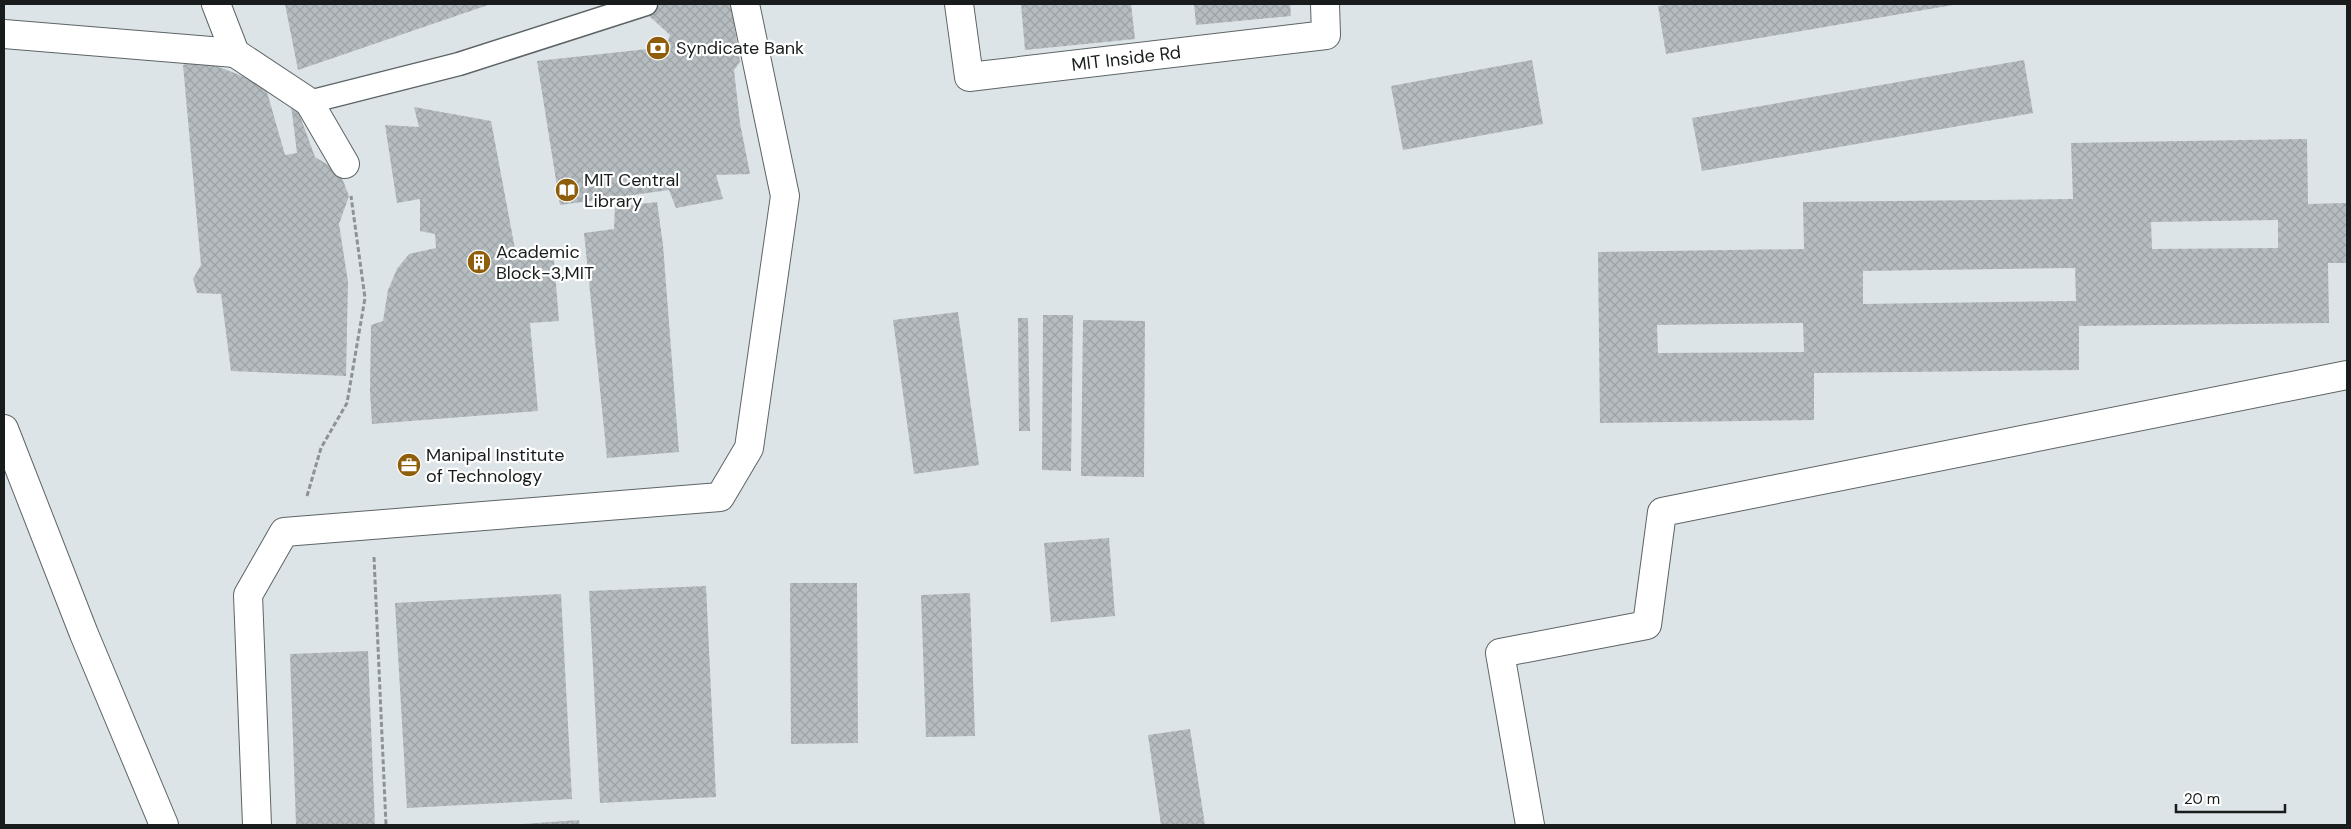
<svg xmlns="http://www.w3.org/2000/svg" width="2351" height="829" viewBox="0 0 2351 829" font-family="'DM Sans',sans-serif">
  <style>
    .building { fill: url(#building-cross-hatch); fill-rule: evenodd }
    .lines { fill: none; stroke-linecap: round; stroke-linejoin: round }
    .service-casing { stroke: #5d6466; stroke-width: 25 }
    .minor-casing { stroke: #5d6466; stroke-width: 30 }
    .path { stroke: #8d9295; stroke-width: 3; stroke-dasharray: 5 2.5; stroke-linecap: butt }
    .service { stroke: #fff; stroke-width: 22 }
    .minor { stroke: #fff; stroke-width: 28 }
    .labels { text-anchor: middle; stroke-width: 4.5; stroke-linejoin: round; paint-order: stroke }
    .poi-label { font-size: 18px; fill: #191c1d; stroke: #fff; text-anchor: start }
    .street-label { font-size: 18px; fill: #191c1d; stroke: #fff }
  </style>
  <defs>
    <pattern id="building-cross-hatch" width="8" height="8" patternUnits="userSpaceOnUse" patternTransform="scale(1.25)"><rect width="8" height="8" fill="#b6bdc0"/><path d="M0 0l8 8M0 8l8-8" fill="none" stroke="#9ca2a5"/></pattern>
  </defs>
  <rect width="100%" height="100%" fill="#dce4e7"/>
  <!-- building -->
  <path class="building" d="M285 4H491L298 70Z
    M660 4H731L740 62 734 70 740 123 750 174 716 175 723 199 676 208 669 190 560 205 537 61 666 47 670 35 649 16Z
    M1021 4H1131L1135 39 1025 50Z
    M1194 4H1290L1291 16 1196 25Z
    M1672 4H1953V5L1666 54 1658 6Z
    M201 60 265 85 285 155 297 153 291 105 297 108 315 157 330 166 342 178 349 196 339 224 348 282 346 376 231 371 221 294 197 293 193 279 201 265 183 65Z
    M1532 60 1543 124 1403 150 1391 86Z
    M2024 60 2033 113 1702 171 1692 118Z
    M414 107 491 121 515 249 553 248 559 321 530 323 538 411 372 424 370 391 371 325 383 321 388 290 397 269 409 254 436 248 435 234 420 231V199L397 203 385 125 419 127Z
    M2307 139 2308 204 2346 203V263H2328L2329 323 2079 326V370L1814 373V420L1600 423 1598 252 1804 249 1803 202 2073 199 2071 143ZM2278 220V248L2152 249 2151 222ZM2075 268 2076 301 1863 304V271ZM1803 323 1804 352 1658 353 1657 325Z
    M657 202 663 245 679 452 607 458 584 233 614 229 615 207Z
    M958 312 979 465 914 474 893 320Z
    M1043 315H1073L1071 471 1042 470Z
    M1018 318H1028L1030 431H1019Z
    M1083 320 1145 321 1144 477 1081 476Z
    M1109 538 1115 616 1051 622 1044 543Z
    M790 583H857L858 743 791 744Z
    M706 586 716 797 600 803 589 591Z
    M970 593 975 736 926 737 921 595Z
    M561 594 572 799 407 808 395 603Z
    M368 651 375 825H296L290 654Z
    M1190 729 1205 825H1161L1148 735Z
    M579 820 580 825H523V824Z"/>
  <g class="lines">
    <!-- service casing -->
    <g class="service-casing">
      <path id="service" d="M309 102 459 64 646 4"/>
    </g>
    <!-- minor casing -->
    <g class="minor-casing">
      <g id="minor">
        <path d="M216 4 235 53 309 102 345 164"/>
        <path id="s1" d="M959 4 969 77 1326 35 1325 4"/>
        <path d="M4 34 235 53"/>
        <path d="M4 429 84 634 164 825"/>
        <path d="M257 825 248 595 284 532 720 497 749 448 785 196 745 4"/>
        <path d="M1530 825 1500 653 1647 625 1662 512 2347 375"/>
      </g>
    </g>
    <!-- path -->
    <path class="path" d="M307 496 321 448 347 403 365 298 351 196
      M374 557 386 825"/>
    <!-- service -->
    <use href="#service" class="service"/>
    <!-- minor -->
    <use href="#minor" class="minor"/>
  </g>
  <!-- icons -->
  <defs>
    <g id="bank-disc" transform="scale(1.25)"><circle r="9.5" fill="#8f5e0a" stroke="#fff"/><path d="M-6-4H6V4H-6ZM0-2.3a2.3 2.3 0 1 0 0 4.6a2.3 2.3 0 1 0 0-4.6Z" fill="#fff"/></g>
    <g id="library-disc" transform="scale(1.25)"><circle r="9.5" fill="#8f5e0a" stroke="#fff"/><path d="M-6-4Q-3-5.5-.7-3.5V5Q-3 3-6 4ZM6-4Q3-5.5 .7-3.5V5Q3 3 6 4Z" fill="#fff"/></g>
    <g id="building-disc" transform="scale(1.25)"><circle r="9.5" fill="#8f5e0a" stroke="#fff"/><path d="M-4-6H4V6H1V3H-1V6H-4ZM-2.5-4.3h1.7v1.8h-1.7ZM.8-4.3h1.7v1.8H.8ZM-2.5-1h1.7V.8h-1.7ZM.8-1h1.7V.8H.8Z" fill="#fff"/></g>
    <g id="office-disc" transform="scale(1.25)"><circle r="9.5" fill="#8f5e0a" stroke="#fff"/><path d="M-6-3h4V-5.5h4V-3h4V5H-6ZM-1-4.5V-3h2v-1.5ZM-6 0V1H6V0Z" fill="#fff"/></g>
  </defs>
  <g fill-rule="evenodd">
    <use href="#bank-disc" x="658" y="48"/>
    <use href="#library-disc" x="567" y="190"/>
    <use href="#building-disc" x="479" y="262"/>
    <use href="#office-disc" x="409" y="465"/>
  </g>
  <g class="labels">
    <!-- poi labels -->
    <g class="poi-label">
      <text x="676" y="54">Syndicate Bank</text>
      <text x="584" y="186">MIT Central<tspan x="584" dy="21">Library</tspan></text>
      <text x="496" y="258">Academic<tspan x="496" dy="21">Block-3,MIT</tspan></text>
      <text x="426" y="461">Manipal Institute<tspan x="426" dy="21">of Technology</tspan></text>
    </g>
    <!-- street labels -->
    <g class="street-label">
      <text dy="6" stroke="none"><textPath href="#s1" startOffset="232">MIT Inside Rd</textPath></text>
    </g>
  </g>
  <!-- border -->
  <rect width="2351" height="829" fill="none" stroke="#191c1d" stroke-width="10"/>
  <!-- scale -->
  <path d="M2176 804v8h109v-8" fill="none" stroke="#191c1d" stroke-width="2.5"/>
  <text x="2184" y="804" font-size="15" fill="#191c1d" stroke="#ffffff" stroke-width="4" paint-order="stroke">20 m</text>
</svg>
